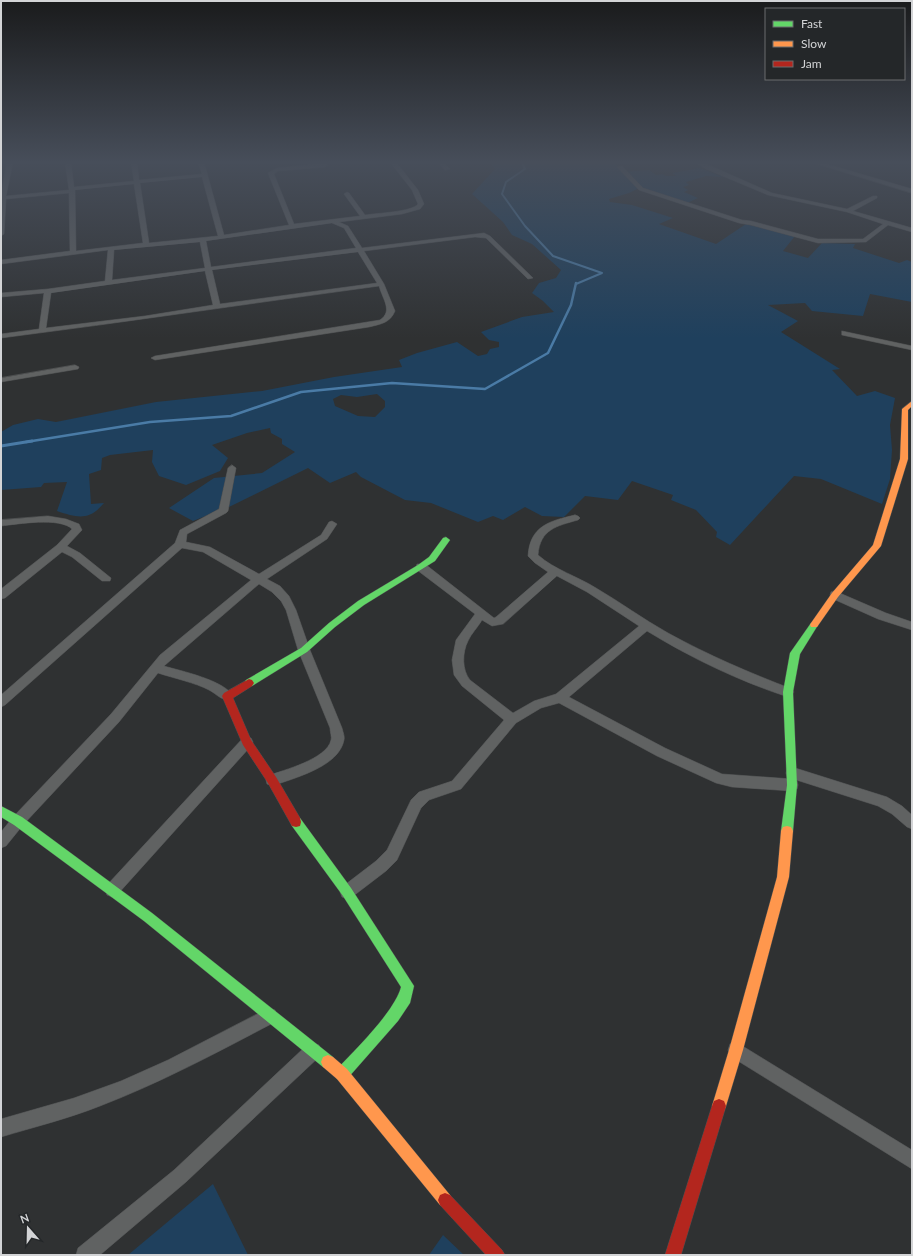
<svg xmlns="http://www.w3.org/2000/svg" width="913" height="1256" viewBox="0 0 913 1256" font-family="Lato,sans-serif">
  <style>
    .green { fill: #1f405d; fill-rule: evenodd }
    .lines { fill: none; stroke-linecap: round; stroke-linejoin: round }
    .stream-far2 { stroke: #4a7ba6; stroke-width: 2 }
    .stream-far1 { stroke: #4a7ba6; stroke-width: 2.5 }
    .stream { stroke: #4a7ba6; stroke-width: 3 }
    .street-casing { stroke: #4c4e4f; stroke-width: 1 }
    .fast-casing { stroke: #4c4e4f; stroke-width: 1 }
    .slow-casing { stroke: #4c4e4f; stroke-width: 1 }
    .jam-casing { stroke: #4c4e4f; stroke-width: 1 }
    .street { fill: #606262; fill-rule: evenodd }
    .fast { fill: #63d668; fill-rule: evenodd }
    .slow { fill: #ff974d; fill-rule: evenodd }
    .jam { fill: #b3261e; fill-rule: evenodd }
  </style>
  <rect width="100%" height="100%" fill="#2f3132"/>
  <!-- green -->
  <path class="green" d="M490 162H614L622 172 649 170 656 175 662 174 666 176H676L672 173 700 168 723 177 706 176 686 182 689 185 683 187 688 190 684 192 698 198 687 203 637 189 629 193 609 199 610 202 632 205 673 218 659 224 716 244 746 224 795 236 783 251 808 258 822 243 855 244 853 248 899 263 907 260 912 262V302L870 294 863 316 812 311 805 303 768 305 798 321 781 332 840 369 832 370 857 396 875 391 895 398 890 425 892 450 890 479 882 504 821 479 794 476 730 545 716 537 717 532 696 510 671 500 673 495 632 481 618 500 585 496 564 517 542 516 525 507 503 520 493 516 478 522 431 503 405 500 361 477 356 472 330 483 308 468 231 506 193 521 169 508 214 478 262 473 295 452 282 444V439L271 433 270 428 247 433 212 445 228 458 220 471 186 485 159 476 152 462 153 450 110 455 102 458 101 470 89 474 91 504 104 503C89 521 78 518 57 511L67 482 44 483 41 487 1 490V432L13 425 38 419 56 422 156 402 262 391 334 377 402 367 399 360 417 353 457 342 478 356 487 354 490 349 499 347V342L489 340 481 332 522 317 554 312 543 301 532 293 539 283 556 278 561 270 532 244 512 235 503 222 472 194 495 169ZM377 394 385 401V407L375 417 358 416 335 406 333 399 341 395 357 397Z
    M213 1184 248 1255H128Z
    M443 1235 464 1255H429Z"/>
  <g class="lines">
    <!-- stream-far2 -->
    <path class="stream-far2" d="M522 162 525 169 506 182 502 194 525 226 553 256 602 273 576 284"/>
    <!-- stream-far1 -->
    <path class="stream-far1" d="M26 442 150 422 231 416 301 392 392 383 485 389 548 353 571 305 576 283"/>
    <!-- stream -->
    <path class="stream" d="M1 446 32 441"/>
    <!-- street casing -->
    <g class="street-casing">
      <path id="street" d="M7 162H13L6 196 69 190 65 162H71L74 187 134 181 131 162H137L139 180 202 174 198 162H204L224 235 289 225 268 173 277 168 325 163 328 165 325 167 278 171 274 174 294 224 360 216 344 194 347 192 349 193 365 215C377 213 412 212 418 204L412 190 390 162H396L418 190 424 204 420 209 402 214 339 222 348 226 362 248 484 233 490 236 533 278 528 279 486 238 475 237 364 251 384 284 395 311C390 323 381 324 369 327L155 360 151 358 155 356 380 320C393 311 383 300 379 286 253 303 127 322 1 338V334L39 329 44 293 1 297V293L48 289 105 281 108 250 1 264V260L70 251 69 193 6 199 4 234 1 236V194ZM202 177 218 236 149 243 140 183ZM134 184 143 243 76 251 75 190ZM332 223 344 228 356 248 211 267 206 241ZM200 242 205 268 112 280 114 250ZM358 252 377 283 220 304 212 270ZM205 271 213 305 145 316 46 328 51 293Z
        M437 162H443L450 169 445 170Z
        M695 162H702L772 193 847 209 873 196H877V198L853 211 912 228V232L888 225 866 242 818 243 751 225 739 223 639 190 617 167 622 166 643 188 742 220 751 221 818 239H863L883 224 847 212 768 195 706 169Z
        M811 162H820L912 189V193Z
        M842 331 912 346V350L842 335Z
        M75 365 79 367 78 369 1 382V378Z
        M232 465 236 468 228 511 226 513 187 534 186 542 210 547 259 574 321 535 329 522 332 521 337 524 327 539 267 579 280 586 289 596 296 610 310 650 342 728C343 732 345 737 344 740 339 767 294 778 272 786L267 784 266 780 267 776C284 770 327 759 331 740 332 737 330 732 330 728L298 650 286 610 281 601 272 592 259 584 164 666C181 671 224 680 233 696L231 699C222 702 217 694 209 690 196 683 173 678 158 673L119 722 23 825 6 846 1 848V832L13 817 111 714 160 655 251 580 203 552 182 548 5 705 1 707V695L175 543 180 530 219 509 228 468Z
        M575 515 578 516 580 518 578 520C557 526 540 529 538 555 555 570 577 576 596 588 620 602 643 619 668 633 708 655 750 673 792 689L794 692 792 695 788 697C739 681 691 658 647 631L569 697 665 748 722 774 792 779 797 781 798 785 797 789 792 791 732 787 716 783 657 756 559 703 541 708 516 723 461 789 429 800 421 808 397 860 386 871 352 897 347 899 342 897 340 892 342 887 376 861 387 850 411 800 419 792 452 781 504 720 462 686 454 675 452 660 456 640 475 614 417 570 416 567 417 564H425L494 618 496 617 548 572 535 563 528 556C530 526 549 521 575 515ZM557 576 587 592 639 626 556 694 534 701 513 713 470 680C462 670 462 653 468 641 471 634 478 627 482 620L492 626 503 624Z
        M48 516 66 519 79 524 82 530 67 546 80 553 111 578 110 581H102L72 557 62 552 5 598 1 599V589L57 545 72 529C60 517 18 524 1 526V520Z
        M835 591 886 613 912 622V630L878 619 831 598 830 595 831 592Z
        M247 737 251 738 253 742 251 746 117 895 112 897 107 895 105 890 107 885 243 738Z
        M792 767 887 797 902 806 912 815V829L907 827 892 814 878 806 787 777 786 773 787 769Z
        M269 1008 275 1010 277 1016 275 1022C218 1052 160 1083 100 1106 67 1119 34 1127 1 1137V1119L74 1098 121 1081 168 1060Z
        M736 1042 912 1150V1169L730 1056 728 1050 730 1044Z
        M313 1043 319 1045 321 1051 319 1057 186 1182 100 1255H76L78 1248 174 1170 307 1045Z"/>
    </g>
    <!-- fast casing -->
    <g class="fast-casing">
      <path id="fast" d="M446 537 450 540 435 561 364 605 335 627 307 652 252 686H246L244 683 246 680 301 648 329 623 358 601 418 565 429 557 443 538Z
        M814 622 818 625 800 654 793 692 797 785 793 831 791 835 787 836 783 835 781 831 787 785 783 692 790 653 811 623Z
        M1 806 22 817 152 913 333 1057 335 1062 333 1067 328 1069 323 1067 144 921 14 825 1 817Z
        M296 817 300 818 351 888 414 986 410 1003 398 1021 347 1079 342 1081 337 1079 335 1074 337 1069C355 1050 395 1011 401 987L343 896 292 826 291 822 292 818Z"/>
    </g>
    <!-- slow casing -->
    <g class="slow-casing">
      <path id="slow" d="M912 401V406L908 410V459L881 546 838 597 817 627H811L810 625 811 623 832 593 873 545 900 459 902 409Z
        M787 826 791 827 793 831 789 877 743 1050 726 1106 724 1111 719 1113 714 1111 712 1106 729 1050 777 877 781 831 783 827Z
        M328 1055 333 1057 347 1069 450 1195 452 1200 450 1205 445 1207 440 1205 337 1079 323 1067 321 1062 323 1057Z"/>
    </g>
    <!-- jam casing -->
    <g class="jam-casing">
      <path id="jam" d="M249 679 252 680 254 683 252 686 233 698 251 740 276 777 300 818 301 822 300 826 296 827 292 826 268 783 243 745 222 696 224 693Z
        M719 1099 724 1101 726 1106 681 1255H665L712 1106 714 1101Z
        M445 1193 450 1195 502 1250 505 1255H486L440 1205 438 1200 440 1195Z"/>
    </g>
    <!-- street -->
    <use href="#street" class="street"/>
    <!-- fast -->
    <use href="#fast" class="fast"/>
    <!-- slow -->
    <use href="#slow" class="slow"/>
    <!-- jam -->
    <use href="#jam" class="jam"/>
  </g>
  <!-- sky -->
  <linearGradient id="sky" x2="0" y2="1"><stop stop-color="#1a1b1c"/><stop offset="0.48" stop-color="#474e5a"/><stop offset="1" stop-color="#474e5a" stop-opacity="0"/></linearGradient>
  <rect width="913" height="338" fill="url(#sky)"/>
  <!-- border -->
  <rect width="913" height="1256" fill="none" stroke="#d3d4d6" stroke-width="4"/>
  <!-- legend -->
  <rect x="765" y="8" width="140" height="72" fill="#242729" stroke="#6a6c6e"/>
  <rect x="773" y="21" width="20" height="6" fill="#63d668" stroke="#6a6c6e"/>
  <text x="801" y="28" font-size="12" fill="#d3d4d6">Fast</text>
  <rect x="773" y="41" width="20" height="6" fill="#ff974d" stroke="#6a6c6e"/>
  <text x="801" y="48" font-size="12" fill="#d3d4d6">Slow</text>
  <rect x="773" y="61" width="20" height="6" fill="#b3261e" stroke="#6a6c6e"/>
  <text x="801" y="68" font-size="12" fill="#d3d4d6">Jam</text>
  <!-- north arrow -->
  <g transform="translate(28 1228) rotate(340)" stroke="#242729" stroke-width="3" paint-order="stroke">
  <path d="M0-3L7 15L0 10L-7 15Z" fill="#d3d4d6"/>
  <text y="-6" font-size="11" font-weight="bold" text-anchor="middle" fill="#d3d4d6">N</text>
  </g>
</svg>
